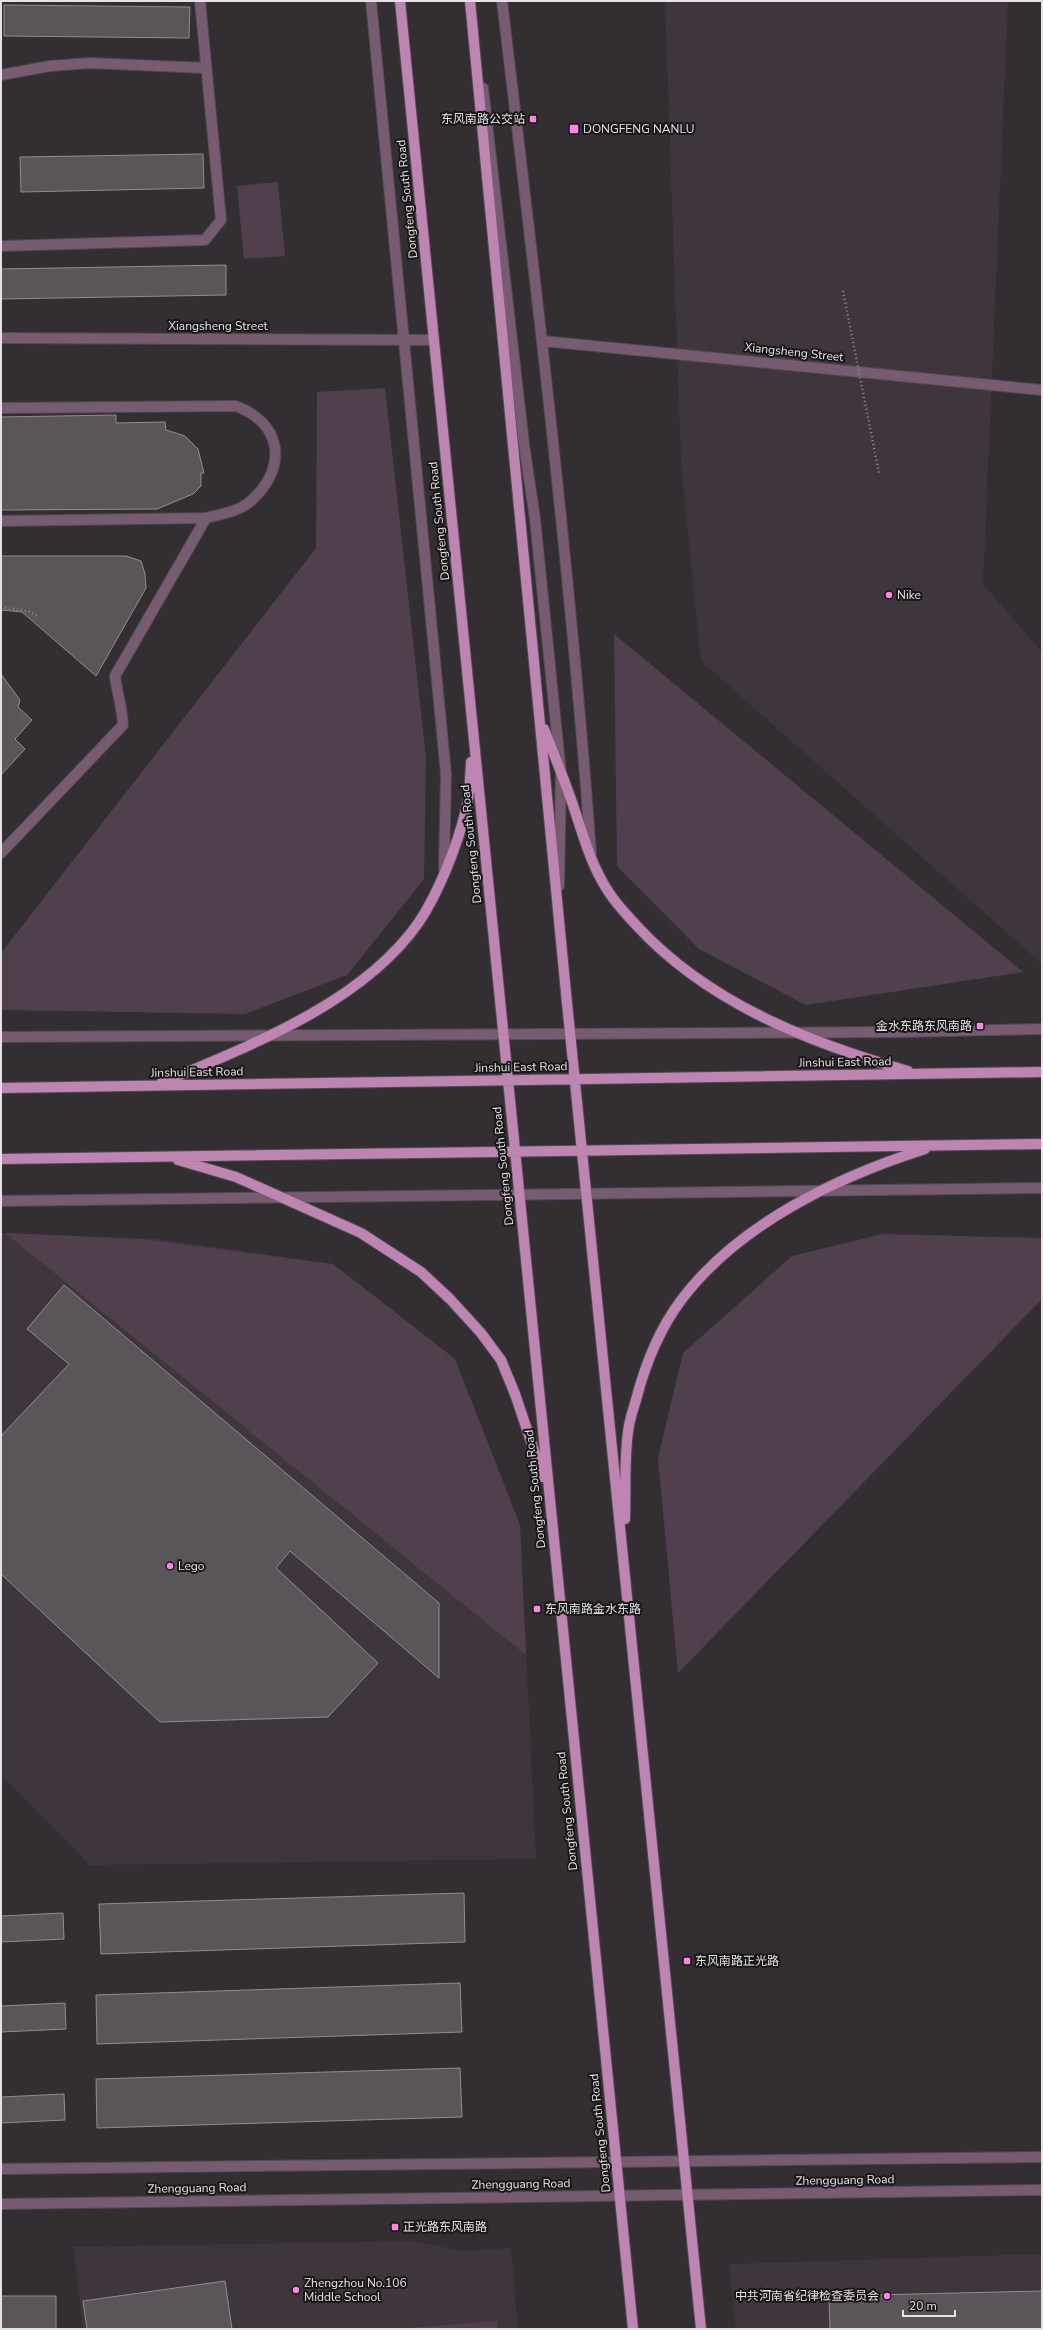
<svg xmlns="http://www.w3.org/2000/svg" width="1043" height="2330" viewBox="0 0 1043 2330" font-family="'Nunito Sans','Noto Sans SC',sans-serif">
  <style>
    .built { fill: #3f363d }
    .green { fill: #50404d }
    .building { fill: #5a5559; stroke: #928c91 }
    .lines { fill: none; stroke-linecap: round; stroke-linejoin: round }
    .minor-casing { stroke: #4f4b4e; stroke-width: 12 }
    .major-casing { stroke: #4f4b4e; stroke-width: 12 }
    .path { stroke: #8f8b8d; stroke-width: 2.5; stroke-dasharray: 1 3; stroke-linecap: butt }
    .minor { stroke: #775c71; stroke-width: 10 }
    .major { stroke: #be85b2; stroke-width: 10 }
    .path-bridge { stroke: #8f8b8d; stroke-width: 2.5; stroke-dasharray: 1 3; stroke-linecap: butt }
    .poi-dot { fill: #fa87e6; stroke: #191718; stroke-width: 1.5 }
    .labels { text-anchor: middle; stroke-width: 4; stroke-linejoin: round; paint-order: stroke }
    .poi-label { font-size: 12px; fill: #e5e2e4; stroke: #191718; text-anchor: start }
    .street-label { font-size: 12px; fill: #e5e2e4; stroke: #191718 }
  </style>
  <rect width="100%" height="100%" fill="#332e31"/>
  <!-- built -->
  <path class="built" d="M665 1H1008L983 584 1042 652V964L701 661 681 461Z
    M1 1233 157 1239 333 1264 455 1359 520 1525 536 1859 90 1865 1 1775Z
    M415 2241 461 2251 511 2248 518 2329H83L74 2247Z
    M1042 2254V2329H736L729 2264Z"/>
  <!-- green -->
  <path class="green" d="M278 182 285 256 244 259 237 186Z
    M385 388 426 757 424 879 347 975 245 1014 1 1010V953L316 548 317 392Z
    M614 634 1023 972 806 1005 699 949 617 866Z
    M5 1233 141 1239 333 1264 455 1359 520 1525 526 1655Z
    M883 1234 1042 1238V1299L678 1673 658 1458 683 1353 792 1256Z
    M497 2321 498 2329H395Z"/>
  <!-- building -->
  <path class="building" d="M4 5 190 7 189 38 4 36Z
    M203 154 204 188 21 192 20 157Z
    M226 265V295L1 299V269Z
    M116 415V423L165 422 166 430 185 436 198 449 204 473H201V486L193 494 157 509 1 510V417Z
    M1 556H126L141 561 145 574 146 588 96 676 22 612 1 610Z
    M1 674 20 700 18 707 32 720 15 739 25 749 1 775Z
    M64 1285 439 1603V1678L290 1551 276 1568 378 1663 328 1717 160 1722 1 1574V1436L69 1364 27 1329Z
    M464 1893 465 1942 101 1954 99 1904Z
    M63 1913 64 1939 1 1942V1916Z
    M460 1983 462 2032 97 2044 96 1995Z
    M65 2003 66 2029 1 2032V2006Z
    M460 2068 462 2117 97 2128 96 2079Z
    M64 2094 65 2120 1 2123V2097Z
    M225 2281 232 2329H87L83 2301Z
    M1042 2291V2329H830L829 2296Z
    M1 2296H56V2329H1Z"/>
  <g class="lines">
    <!-- minor casing -->
    <g class="minor-casing">
      <path id="minor" d="M371 1 446 774 444 869
        M502 1C536 285 570 568 591 853
        M1 75 50 66 90 63 206 68
        M483 88 524 444 535 519 561 774 559 886
        M1 246 205 240 221 220 200 1
        M1 338 434 340
        M543 341 1042 390
        M1 408 236 406C281 423 288 465 254 498 242 511 222 514 206 518L1 521
        M1 853 123 725C122 707 117 693 115 676L206 518
        M1 1037 900 1032 1042 1029
        M1 1201 1042 1188
        M1 2169 1042 2157
        M1 2204 1042 2190"/>
    </g>
    <!-- major casing -->
    <g class="major-casing">
      <path id="major" d="M400 1 633 2329
        M470 1 567 1003 701 2329
        M544 729C554 754 564 779 573 805 583 835 591 865 608 891 616 904 627 915 637 926 708 1003 810 1043 908 1071
        M161 1083C249 1046 363 1003 419 922 439 892 457 846 466 810 470 795 470 778 471 762
        M1 1088 1042 1072
        M1 1159 1042 1144
        M178 1160 236 1177 361 1233 421 1272 450 1299 481 1333 501 1360 515 1394 543 1477
        M625 1519C626 1491 624 1460 628 1432 629 1421 633 1410 636 1400 645 1365 660 1328 682 1299 739 1224 837 1177 925 1149"/>
    </g>
    <!-- path -->
    <path class="path" d="M1 607 30 612 39 617"/>
    <!-- minor -->
    <use href="#minor" class="minor"/>
    <!-- major -->
    <use href="#major" class="major"/>
    <!-- path-bridge -->
    <path class="path-bridge" d="M843 291 879 473"/>
  </g>
  <!-- markers -->
  <g class="poi-dot">
    <rect x="529" y="115" width="8" height="8" rx="2"/>
    <rect x="569" y="124" width="10" height="10" rx="2"/>
    <circle cx="889" cy="595" r="4"/>
    <rect x="976" y="1022" width="8" height="8" rx="2"/>
    <circle cx="170" cy="1566" r="4"/>
    <rect x="533" y="1605" width="8" height="8" rx="2"/>
    <rect x="683" y="1957" width="8" height="8" rx="2"/>
    <rect x="391" y="2223" width="8" height="8" rx="2"/>
    <circle cx="296" cy="2290" r="4"/>
    <circle cx="887" cy="2296" r="4"/>
  </g>
  <g class="labels">
    <!-- poi labels -->
    <g class="poi-label">
      <text x="525" y="123" text-anchor="end">东风南路公交站</text>
      <text x="583" y="133">DONGFENG NANLU</text>
      <text x="897" y="599">Nike</text>
      <text x="972" y="1030" text-anchor="end">金水东路东风南路</text>
      <text x="178" y="1570">Lego</text>
      <text x="545" y="1613">东风南路金水东路</text>
      <text x="695" y="1965">东风南路正光路</text>
      <text x="403" y="2231">正光路东风南路</text>
      <text x="304" y="2287">Zhengzhou No.106<tspan x="304" dy="14">Middle School</tspan></text>
      <text x="879" y="2300" text-anchor="end">中共河南省纪律检查委员会</text>
    </g>
    <!-- street labels -->
    <g class="street-label">
      <text transform="translate(407 199) rotate(-96)" y="4">Dongfeng South Road</text>
      <text x="218" y="330">Xiangsheng Street</text>
      <text transform="translate(794 352) rotate(6)" y="4">Xiangsheng Street</text>
      <text transform="translate(439 521) rotate(-96)" y="4">Dongfeng South Road</text>
      <text transform="translate(471 844) rotate(-96)" y="4">Dongfeng South Road</text>
      <text transform="translate(845 1062) rotate(-1)" y="4">Jinshui East Road</text>
      <text transform="translate(521 1067) rotate(-1)" y="4">Jinshui East Road</text>
      <text transform="translate(197 1072) rotate(-1)" y="4">Jinshui East Road</text>
      <text transform="translate(503 1166) rotate(-96)" y="4">Dongfeng South Road</text>
      <text transform="translate(535 1489) rotate(-96)" y="4">Dongfeng South Road</text>
      <text transform="translate(567 1811) rotate(-96)" y="4">Dongfeng South Road</text>
      <text transform="translate(600 2133) rotate(-96)" y="4">Dongfeng South Road</text>
      <text transform="translate(845 2180) rotate(-1)" y="4">Zhengguang Road</text>
      <text transform="translate(521 2184) rotate(-1)" y="4">Zhengguang Road</text>
      <text transform="translate(197 2188) rotate(-1)" y="4">Zhengguang Road</text>
    </g>
  </g>
  <!-- border -->
  <rect width="1043" height="2330" fill="none" stroke="#e5e2e4" stroke-width="4"/>
  <!-- scale -->
  <path d="M903 2310v6h52v-6" fill="none" stroke="#e5e2e4" stroke-width="2"/>
  <text x="909" y="2310" font-size="12" fill="#e5e2e4" stroke="#191718" stroke-width="3" paint-order="stroke">20 m</text>
</svg>
